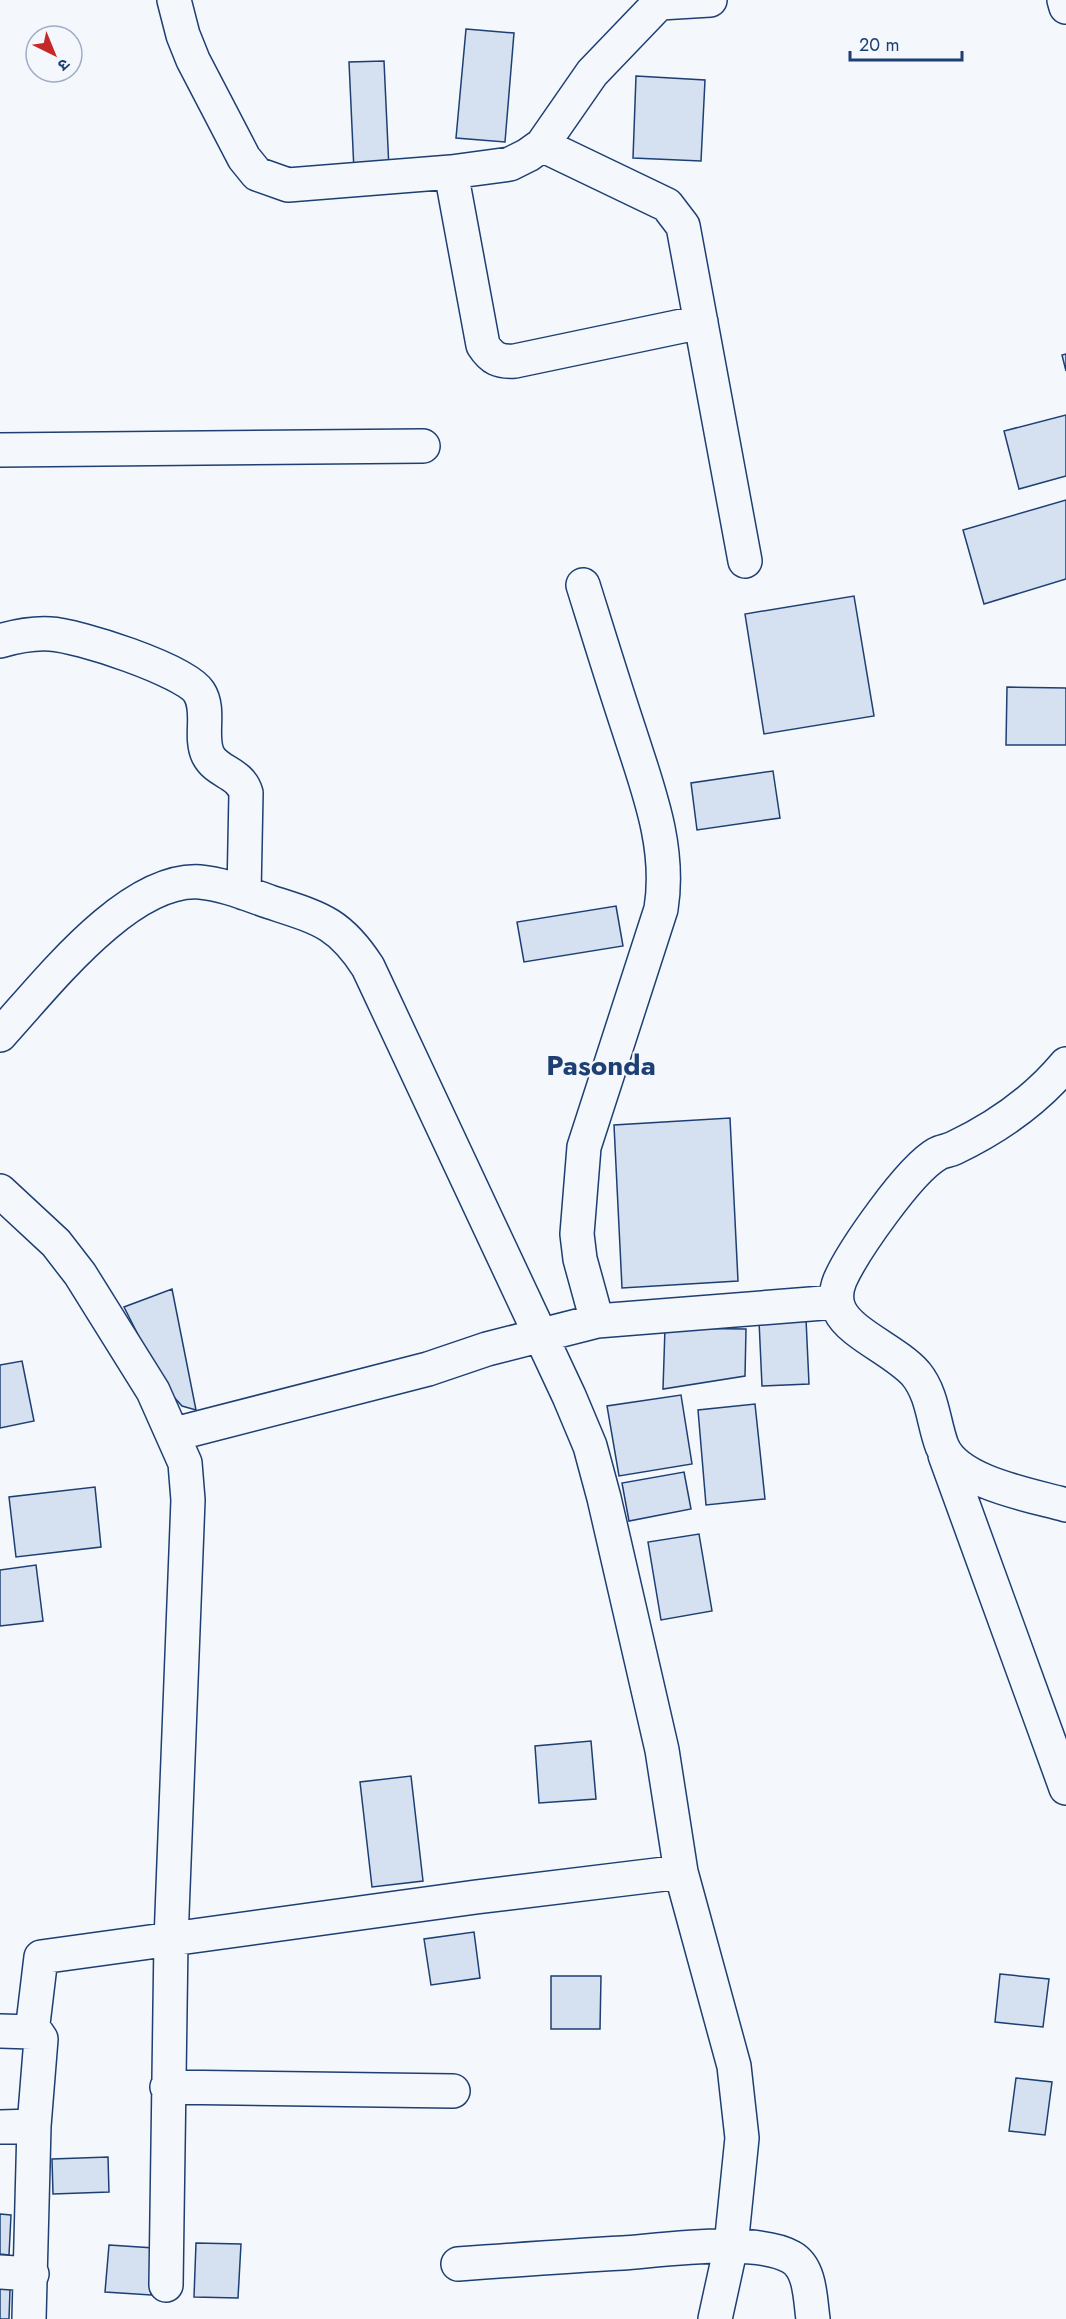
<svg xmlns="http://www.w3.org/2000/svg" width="1066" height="2319" viewBox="0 0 1066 2319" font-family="Jost,'Noto Sans Devanagari',sans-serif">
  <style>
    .building { fill: #d5e0f0; stroke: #1d3f73; stroke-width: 1.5 }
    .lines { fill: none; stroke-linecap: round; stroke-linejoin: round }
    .street-casing { stroke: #1d3f73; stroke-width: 36 }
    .street { stroke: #f4f7fb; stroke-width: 33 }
    .labels { text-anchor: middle; stroke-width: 4.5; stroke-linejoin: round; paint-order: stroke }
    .district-label { font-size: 28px; font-weight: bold; fill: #1d3f73; stroke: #f4f7fb }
  </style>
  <rect width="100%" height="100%" fill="#f4f7fb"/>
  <!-- building -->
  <path class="building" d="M466 29 514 33 505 142 456 138Z
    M384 61 389 169 354 171 349 62Z
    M636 76 705 80 701 161 633 158Z
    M1066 354V371L1062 355Z
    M1066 415V476L1019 489 1004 431Z
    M1066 500V579L984 604 963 530Z
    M854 596 874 716 764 734 745 614Z
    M1007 687 1066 688V745H1006Z
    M773 771 780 818 697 830 691 783Z
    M616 906 623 946 524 962 517 922Z
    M730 1118 738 1281 622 1288 614 1125Z
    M172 1289 196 1410 182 1406 164 1386 124 1307Z
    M806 1319 809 1384 762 1386 759 1321Z
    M665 1328 746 1329 745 1376 663 1389Z
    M22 1361 34 1421 0 1428V1365Z
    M681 1395 692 1464 619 1476 607 1406Z
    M755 1404 765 1499 706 1505 698 1410Z
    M684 1472 691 1509 629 1521 622 1483Z
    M95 1487 101 1547 16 1557 9 1497Z
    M699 1534 712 1611 661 1620 648 1542Z
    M36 1565 43 1621 0 1626V1570Z
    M591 1741 596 1799 539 1803 535 1746Z
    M411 1776 423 1881 372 1887 360 1782Z
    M474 1932 480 1978 431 1985 424 1939Z
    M1000 1974 1049 1979 1043 2027 995 2022Z
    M551 1976H601L600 2029H551Z
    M1016 2078 1052 2082 1045 2135 1009 2131Z
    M108 2157 109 2192 53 2194 52 2159Z
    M0 2214 11 2215 9 2255 0 2254Z
    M196 2243 241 2244 238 2298 194 2297Z
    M109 2245 154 2248 151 2295 105 2292Z
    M0 2289H10L9 2319H0Z"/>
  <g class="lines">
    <!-- street casing -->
    <g class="street-casing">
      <path id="street" d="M174 0 183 35 193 60 244 158 257 174 288 185 451 172 510 164 528 155 542 145 592 73 662 0
        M1064 0 1066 7
        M660 3 710 0
        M542 145 667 205 683 226 745 561
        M451 172 483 345C492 359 499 362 515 361L701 322
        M0 450 423 446
        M583 585C598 633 613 682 629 730 648 789 671 847 661 909L584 1147 577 1234 580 1259 597 1321
        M0 641C17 636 33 633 50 634 77 635 185 670 199 692 211 710 199 736 208 755 217 773 240 772 246 793L244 893
        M0 1035C45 986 128 877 200 882 223 884 247 894 270 902 319 918 339 922 368 967L569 1396 590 1446 604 1498 662 1750 681 1872 734 2066 742 2138 731 2246 715 2319
        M1066 1064C1036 1100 996 1128 954 1148 948 1151 942 1151 937 1154 909 1170 853 1251 840 1280 836 1290 835 1301 840 1311 851 1334 896 1351 916 1374 933 1395 933 1422 942 1446 957 1483 1031 1495 1066 1505
        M0 1191 56 1243 80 1274 153 1391 185 1463 188 1500 171 1940 166 2285
        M175 1434 428 1369 487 1349 597 1321 836 1302
        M945 1455 1066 1788
        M0 2031 32 2032 37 2033 41 2039 34 2126 29 2319
        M32 2032 41 1957 476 1897 681 1872
        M167 2087 453 2091
        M0 2127 34 2126
        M458 2264C513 2260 568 2256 623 2253 663 2250 757 2237 791 2257 811 2268 810 2299 813 2319
        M0 2272 32 2274"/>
    </g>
    <!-- street -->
    <use href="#street" class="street"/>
  </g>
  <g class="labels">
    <!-- district labels -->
    <g class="district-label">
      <text x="601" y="1075">Pasonda</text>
    </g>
  </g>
  <!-- north arrow -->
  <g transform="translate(54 54) rotate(137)"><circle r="28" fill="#f4f7fb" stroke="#9eadc5" stroke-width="1.5"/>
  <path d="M0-4.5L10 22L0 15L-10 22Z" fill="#c62828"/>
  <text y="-9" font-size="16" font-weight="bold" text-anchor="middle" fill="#1d3f73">उ</text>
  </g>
  <!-- scale -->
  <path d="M850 51v9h112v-9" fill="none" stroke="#1d3f73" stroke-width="3"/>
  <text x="859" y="51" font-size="18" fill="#1d3f73" stroke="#f4f7fb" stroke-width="4.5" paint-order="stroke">20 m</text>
</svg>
